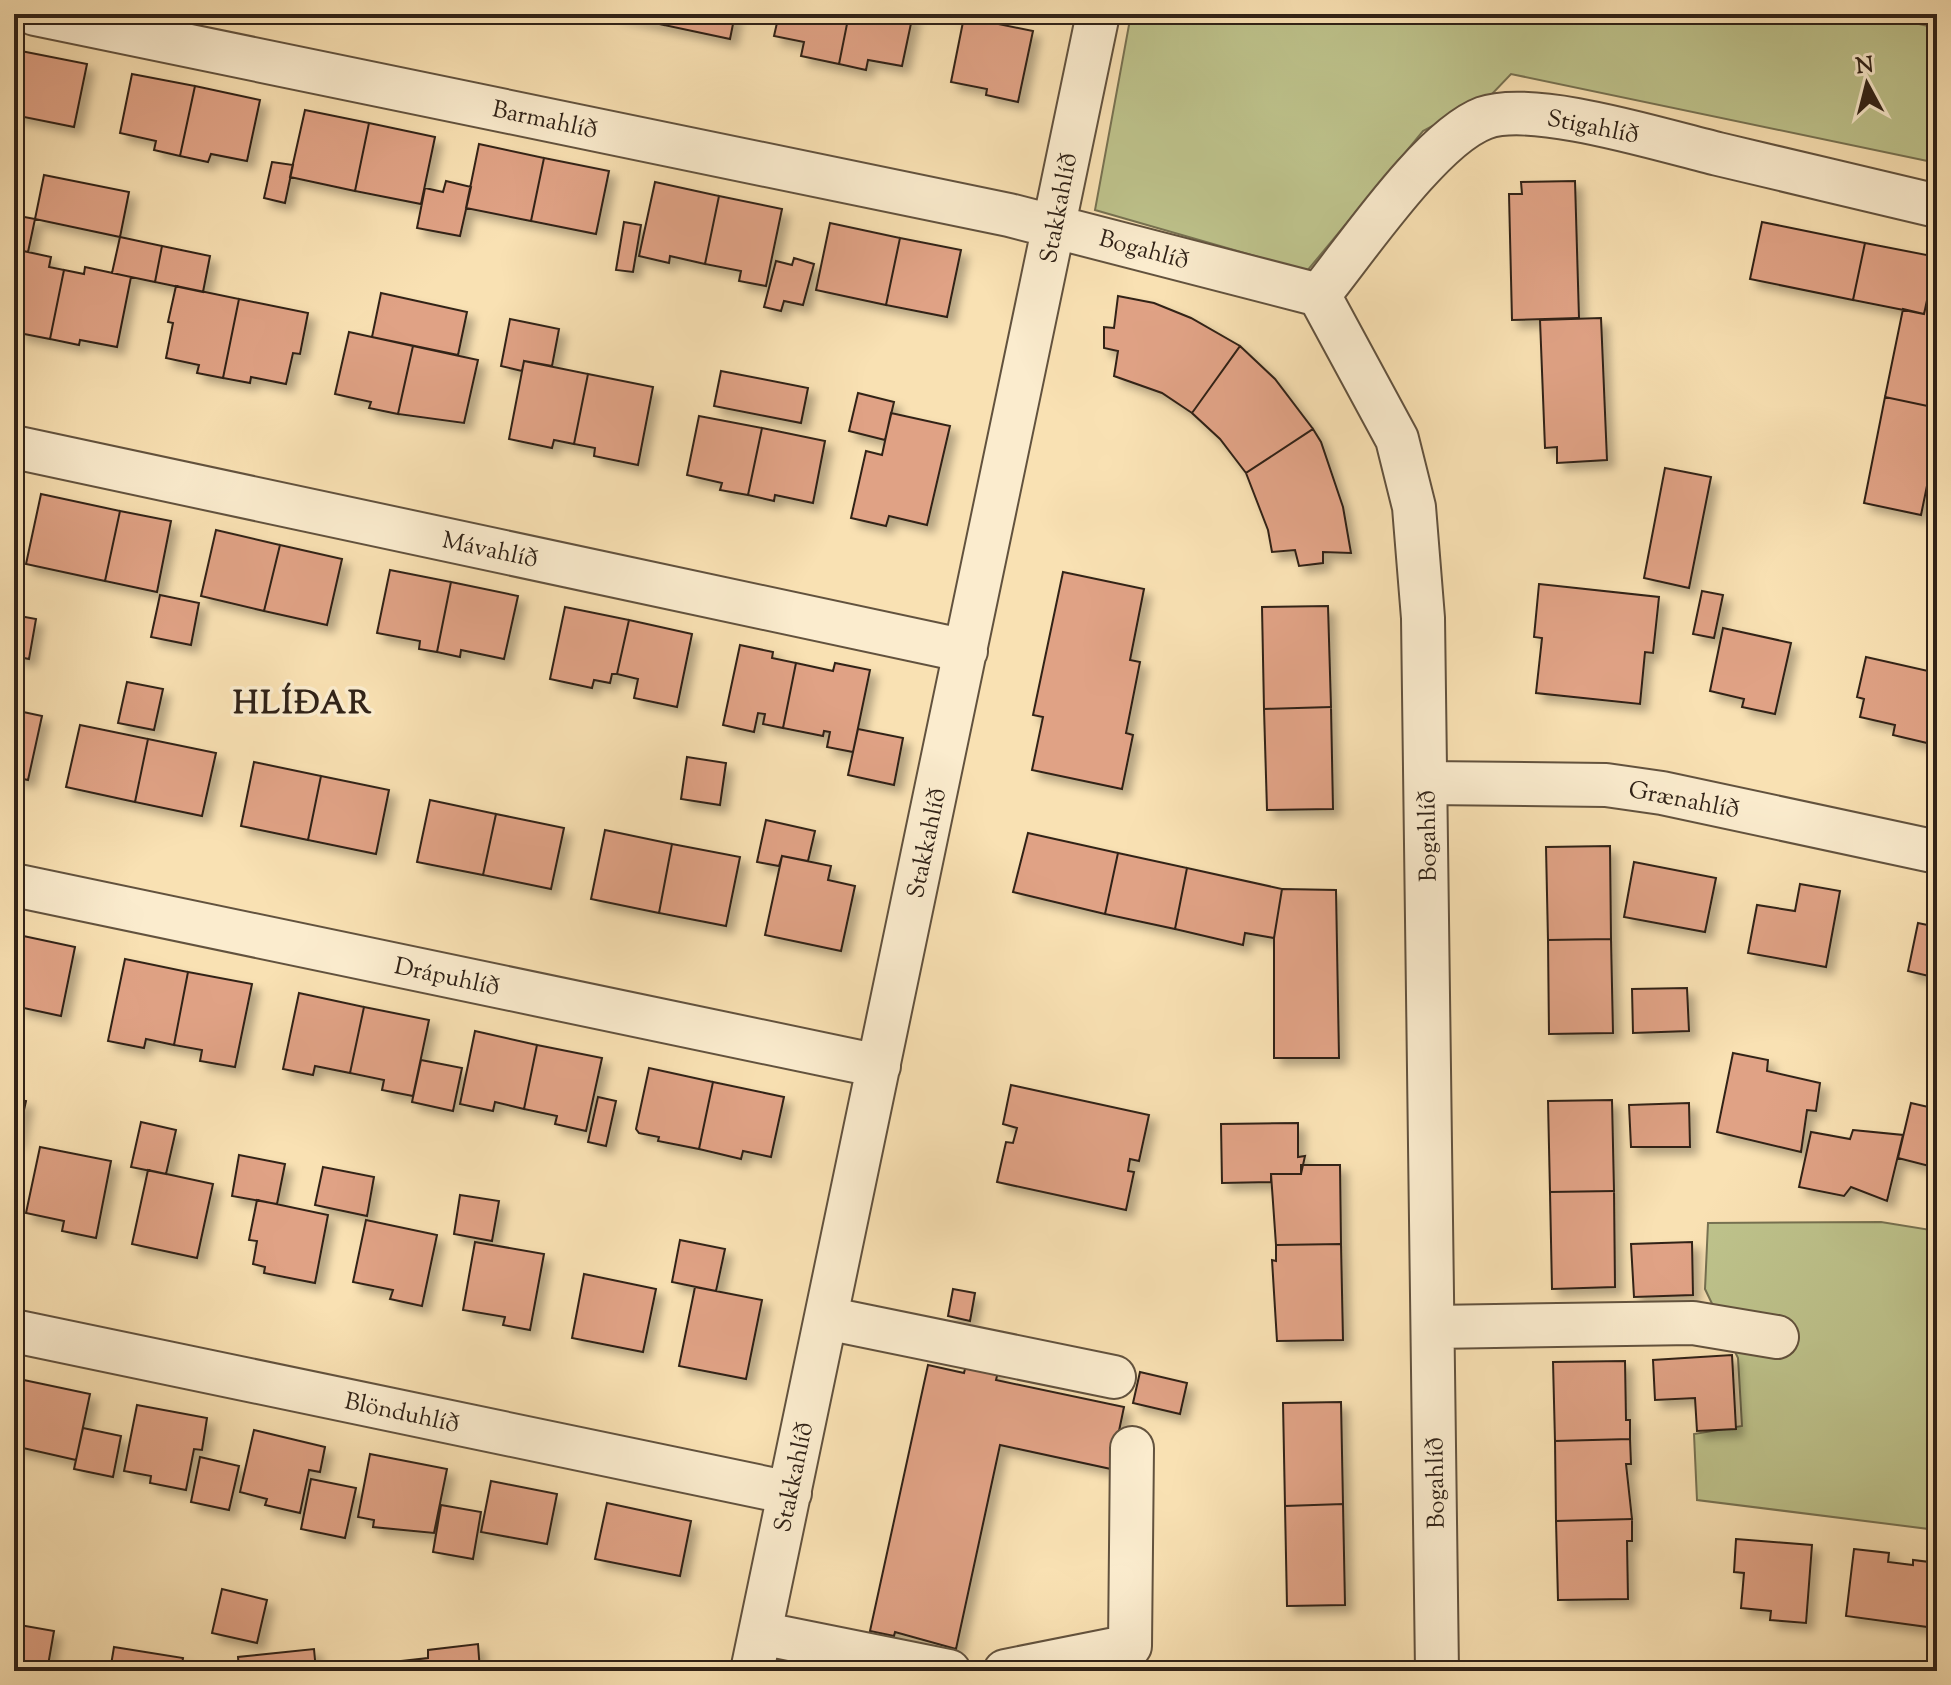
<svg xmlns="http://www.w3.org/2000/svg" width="1951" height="1685" viewBox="0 0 1951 1685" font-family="'Sorts Mill Goudy',serif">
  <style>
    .green { fill: #bec38c; stroke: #777252; stroke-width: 2 }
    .building { fill: #e0a285; stroke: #302217; stroke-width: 2; filter: url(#shadow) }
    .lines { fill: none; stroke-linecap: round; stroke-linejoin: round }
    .minor-casing { stroke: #62523e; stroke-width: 46 }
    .minor { stroke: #fbecce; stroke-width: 42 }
    .labels { text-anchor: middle; stroke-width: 7; stroke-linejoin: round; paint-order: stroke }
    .street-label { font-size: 24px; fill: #302217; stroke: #fbecce }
    .district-label { font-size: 32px; font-weight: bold; letter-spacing: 2px; fill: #302217; stroke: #fbecce }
  </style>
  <defs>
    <filter id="shadow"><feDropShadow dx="7" dy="7" stdDeviation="4" flood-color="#0004"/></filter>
  </defs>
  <rect width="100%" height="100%" fill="#f9e1b3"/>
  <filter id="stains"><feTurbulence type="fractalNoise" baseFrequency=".0025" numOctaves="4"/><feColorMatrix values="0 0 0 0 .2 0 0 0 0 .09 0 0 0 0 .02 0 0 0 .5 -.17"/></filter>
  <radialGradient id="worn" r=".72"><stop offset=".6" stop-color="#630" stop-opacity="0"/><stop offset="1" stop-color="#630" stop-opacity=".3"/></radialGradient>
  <!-- green -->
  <path class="green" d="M1131 14H1874L1937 28V163L1511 74 1492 94 1423 131 1307 271 1095 210Z
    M1881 1222 1937 1231V1530L1697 1500 1694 1434 1742 1426 1738 1358 1705 1289 1708 1223Z"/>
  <!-- building -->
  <path class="building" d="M613 14H666L664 25Z
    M666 14H735L730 39 664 25Z
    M779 14H849L839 64 801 56 804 42 774 36Z
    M849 14H913L902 66 868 60 866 70 839 64Z
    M951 14H981L980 20Z
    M964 17 1033 31 1018 102 986 95 987 89 951 82Z
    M14 49 21 51 14 82Z
    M21 51 87 64 74 127 14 115V82Z
    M132 74 195 86 180 156 154 150 156 141 120 133Z
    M195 86 260 100 247 161 211 154 208 162 180 156Z
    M305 110 369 123 355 191 290 177Z
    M369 123 435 137 421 204 355 191Z
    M479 144 544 158 531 221 466 208Z
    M544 158 609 171 596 234 531 221Z
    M272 162 293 165 285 203 264 198Z
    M44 175 129 192 120 237 35 219Z
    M446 181 471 187 460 236 417 228 425 188 443 192Z
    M1575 181 1579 318 1512 320 1509 194H1522L1521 182Z
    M655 182 719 196 705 264 670 256 669 263 639 256Z
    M719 196 782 209 766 286 739 281 741 271 705 264Z
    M14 215 35 219 28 252 14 249Z
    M624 222 641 225 633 272 616 270Z
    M1762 222 1865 243 1853 300 1750 279Z
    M830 223 900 238 886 305 816 290Z
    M120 237 162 246 155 282 112 273Z
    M900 238 961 250 947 317 886 305Z
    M1865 243 1937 257V283L1931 282 1924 314 1853 300Z
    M162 246 210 256 203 292 155 282Z
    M14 249 51 257 49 267 64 270 50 339 19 333 21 327 14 326Z
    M794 258 814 264 803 305 784 301 781 311 764 307 776 261 792 265Z
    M85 267 131 277 117 347 80 340 79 345 50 339 64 270 84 274Z
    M1931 282 1937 283V408L1885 397 1903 309 1924 314Z
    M176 286 239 299 223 378 197 373 199 365 166 358 173 323 168 322Z
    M381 293 467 312 458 355 372 337Z
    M1118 296 1154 303 1191 318 1240 346 1192 413 1162 393 1114 376 1118 351 1104 348V327L1114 328Z
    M239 299 308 313 300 354 293 353 286 384 251 377 250 383 223 378Z
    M1601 318 1607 460 1557 463V447L1545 448 1540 320Z
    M510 319 559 329 552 366 524 361 522 371 501 366Z
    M349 332 413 346 398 414 369 408 371 402 335 394Z
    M413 346 478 360 464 423 398 414Z
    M1240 346 1275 379 1313 429 1246 473 1220 439 1192 413Z
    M524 361 588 374 574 444 554 440 552 448 509 439Z
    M721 371 808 388 801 423 714 406Z
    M588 374 653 387 638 465 594 456 595 448 574 444Z
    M858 393 894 402 885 440 849 431Z
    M1885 397 1937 408V437L1921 515 1864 503Z
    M891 413 950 426 927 525 889 516 886 526 851 518 866 451 882 455Z
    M699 416 762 428 748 495 720 490 722 483 687 475Z
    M762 428 825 441 813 503 775 495 774 501 748 495Z
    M1313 429 1321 442 1343 507 1351 553 1323 552V563L1299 566 1295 550 1272 552 1268 530 1246 473Z
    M1665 468 1711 477 1689 588 1644 578Z
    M41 494 120 511 105 581 26 564Z
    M120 511 171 521 157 592 105 581Z
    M216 530 280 545 264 611 201 596Z
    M280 545 342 559 327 625 264 611Z
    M390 570 451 582 437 652 419 649 420 641 377 633Z
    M1063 572 1144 589 1130 660 1140 662 1126 733 1133 735 1122 789 1032 770 1043 717 1033 715Z
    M451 582 518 596 504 659 461 650 460 657 437 652Z
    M1539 584 1659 597 1653 653 1645 652 1640 704 1536 693 1542 638 1534 637Z
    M1702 591 1723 595 1714 638 1693 634Z
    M160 595 199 603 191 645 151 637Z
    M1328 606 1331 707 1264 709 1262 607Z
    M565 607 629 620 617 674H612L610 683 594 680 592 688 550 679Z
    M14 615 36 619 29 659 14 656Z
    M629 620 692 634 677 707 634 698 638 679 617 674Z
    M1723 628 1791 643 1775 714 1742 707 1744 699 1710 691Z
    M740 645 773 652 772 658 796 663 783 728 763 724 765 714 758 713 754 732 723 725Z
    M1866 657 1937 673V697L1927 743 1893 735 1895 725 1860 717 1864 699 1857 697Z
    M796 663 833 671 835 663 870 670 853 752 827 747 830 732 824 731 823 736 783 728Z
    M127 682 163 689 154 730 118 723Z
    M1331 707 1333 809 1267 810 1264 709Z
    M14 710 42 716 28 780 14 777Z
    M80 725 148 739 135 802 66 787Z
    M858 729 903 738 894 785 848 775Z
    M148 739 216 753 202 816 135 802Z
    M687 757 726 763 720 805 681 799Z
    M254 762 321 776 308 840 241 826Z
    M321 776 389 790 376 854 308 840Z
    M430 800 496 814 483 875 417 862Z
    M496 814 564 828 551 889 483 875Z
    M766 820 815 831 808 861 782 856 779 866 757 862Z
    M605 830 672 844 659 913 591 899Z
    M1028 833 1118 853 1105 914 1013 892Z
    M672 844 740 857 726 926 659 913Z
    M1610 846 1611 939 1548 940 1546 847Z
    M1118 853 1187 868 1175 929 1105 914Z
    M782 856 831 866 828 880 855 886 841 951 765 935Z
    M1634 862 1716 878 1705 932 1624 917Z
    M1187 868 1282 889 1274 938 1245 933 1243 945 1175 929Z
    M1800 884 1840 891 1826 967 1748 953 1757 905 1795 911Z
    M1282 889 1336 890 1339 1058H1274V938Z
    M1918 923 1937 927V978L1908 971Z
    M14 934 75 947 61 1016 19 1007 21 995 14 994Z
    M1611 939 1613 1033 1549 1034 1548 940Z
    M125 959 188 972 174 1045 146 1039 144 1048 108 1041Z
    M188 972 252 984 235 1067 200 1061 202 1050 174 1045Z
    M1687 988 1689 1031 1633 1033 1632 989Z
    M299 993 364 1007 350 1073 315 1066 313 1075 283 1069Z
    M364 1007 429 1020 413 1096 382 1090 384 1080 350 1073Z
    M475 1031 537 1045 524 1109 495 1102 493 1111 460 1104Z
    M537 1045 602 1058 586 1131 555 1124 557 1116 524 1109Z
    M1733 1053 1768 1060 1767 1071 1820 1083 1816 1111 1807 1110 1801 1152 1717 1132Z
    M421 1060 462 1068 453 1111 412 1102Z
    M649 1068 713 1082 699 1149 658 1141 659 1137 639 1133 636 1129Z
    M713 1082 784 1097 771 1157 743 1151 741 1159 699 1149Z
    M1011 1085 1149 1115 1139 1161 1130 1159 1128 1171 1134 1172 1126 1210 997 1182 1006 1142 1013 1143 1017 1128 1003 1124Z
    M598 1097 616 1101 606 1146 588 1142Z
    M14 1099 26 1101 17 1141H14Z
    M1612 1100 1614 1191 1550 1192 1548 1101Z
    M1689 1103 1690 1147H1631L1629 1105Z
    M1911 1103 1937 1109V1168L1898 1158Z
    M141 1122 176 1130 166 1174 131 1167Z
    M1298 1123V1157L1305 1156 1301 1174H1271V1182L1222 1183 1221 1124Z
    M1853 1130 1903 1135 1887 1201 1851 1187 1844 1196 1799 1187 1811 1132 1850 1139Z
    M40 1147 111 1161 96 1238 62 1231 64 1221 26 1213Z
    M239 1155 285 1164 277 1204 232 1196Z
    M1301 1165H1340L1341 1244 1276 1245 1271 1174H1301Z
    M323 1167 374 1177 367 1216 315 1205Z
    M148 1170 213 1184 197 1258 132 1244Z
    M1614 1191 1615 1287 1552 1289 1550 1192Z
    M460 1195 499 1201 492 1241 454 1234Z
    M257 1200 328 1215 315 1283 264 1273 265 1267 253 1264 257 1241 249 1240Z
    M366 1220 437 1235 422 1306 390 1299 393 1290 353 1282Z
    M680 1240 725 1249 716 1291 672 1282Z
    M475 1242 544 1254 530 1330 503 1325 505 1317 463 1310Z
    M1692 1242 1693 1295 1634 1297 1631 1244Z
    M1341 1244 1343 1340 1277 1341 1272 1260 1276 1261V1245Z
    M584 1274 656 1289 643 1352 572 1338Z
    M695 1287 762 1300 746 1379 679 1366Z
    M953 1289 975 1293 970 1321 948 1316Z
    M1732 1355 1736 1429 1697 1431 1695 1398 1655 1400 1653 1360Z
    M1625 1361 1626 1420H1630V1439L1555 1441 1553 1362Z
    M928 1365 964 1373 966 1365 998 1372 996 1380 1124 1407 1111 1469 1000 1445 956 1649 895 1632 894 1636 870 1631Z
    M1140 1372 1187 1383 1180 1414 1133 1403Z
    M19 1379 90 1394 76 1460 14 1446V1402Z
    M1341 1402 1343 1504 1285 1506 1283 1403Z
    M137 1405 207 1418 202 1450 194 1449 186 1490 150 1483 151 1476 124 1471Z
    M83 1428 121 1436 113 1477 74 1469Z
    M254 1430 325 1447 320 1472 309 1470 300 1513 265 1505 267 1499 240 1492Z
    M1630 1439 1631 1464H1626L1632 1519 1556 1521 1555 1441Z
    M370 1454 447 1469 434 1533 373 1527 374 1520 358 1517Z
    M200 1457 239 1466 229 1510 191 1502Z
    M311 1479 356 1488 345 1538 301 1529Z
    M491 1481 557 1494 547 1544 481 1532Z
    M607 1503 691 1521 680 1576 595 1559Z
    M1343 1504 1345 1605 1287 1606 1285 1506Z
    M441 1505 481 1512 473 1559 433 1552Z
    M1632 1519V1541H1627L1628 1599 1558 1600 1556 1521Z
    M1736 1539 1812 1545 1806 1623 1770 1620 1771 1611 1741 1608 1744 1573 1734 1572Z
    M1854 1549 1889 1553 1888 1562 1913 1565V1560L1937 1563 1935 1628 1846 1616Z
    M222 1589 267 1600 257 1643 212 1633Z
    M14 1624 54 1631 47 1671H14Z
    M478 1644 480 1671H403L402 1661 428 1658V1650Z
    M114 1647 183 1658 181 1671H110Z
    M314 1649 316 1671H239L238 1657Z"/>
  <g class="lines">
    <!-- minor casing -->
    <g class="minor-casing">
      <path id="minor" d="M35 14 1009 215 1319 295 1397 439 1414 507 1423 618 1437 1671
        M1319 295C1357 248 1431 138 1484 118 1534 100 1664 141 1718 154 1791 171 1864 189 1937 206
        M14 447 966 651
        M1426 783 1606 785 1662 793 1937 852
        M14 885 879 1066
        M826 1318 1114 1377
        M1433 1327 1693 1323 1777 1337
        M14 1331 790 1493
        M760 1633 949 1671
        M752 1671 1098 14
        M1005 1671 1130 1646 1132 1448"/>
    </g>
    <!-- minor -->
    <use href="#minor" class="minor"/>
  </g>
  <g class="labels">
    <!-- street labels -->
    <g class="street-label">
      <text transform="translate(545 119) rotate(12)" y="8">Barmahlíð</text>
      <text transform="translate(1593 126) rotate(11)" y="8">Stigahlíð</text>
      <text transform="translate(1058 208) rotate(-79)" y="8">Stakkahlíð</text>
      <text transform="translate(1144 249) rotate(15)" y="8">Bogahlíð</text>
      <text transform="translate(490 549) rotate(12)" y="8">Mávahlíð</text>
      <text transform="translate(1684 799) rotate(11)" y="8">Grænahlíð</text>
      <text transform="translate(1427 836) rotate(-91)" y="8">Bogahlíð</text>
      <text transform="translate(926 843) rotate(-78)" y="8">Stakkahlíð</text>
      <text transform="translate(447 976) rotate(12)" y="8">Drápuhlíð</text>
      <text transform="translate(402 1412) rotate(12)" y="8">Blönduhlíð</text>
      <text transform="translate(793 1477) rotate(-78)" y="8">Stakkahlíð</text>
      <text transform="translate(1435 1483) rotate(-91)" y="8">Bogahlíð</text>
    </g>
    <!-- district labels -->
    <g class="district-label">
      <text x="303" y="713">HLÍÐAR</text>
    </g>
  </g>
  <!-- margin -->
  <rect width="1951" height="1685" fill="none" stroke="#f9e1b3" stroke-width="48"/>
  <rect x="16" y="16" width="1919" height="1653" fill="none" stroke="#302217" stroke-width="4"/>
  <rect x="24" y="24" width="1903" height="1637" fill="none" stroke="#302217" stroke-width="2"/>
  <!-- north arrow -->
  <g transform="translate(1867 84) rotate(353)" stroke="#fbecce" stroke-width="6" paint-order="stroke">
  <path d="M0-6L14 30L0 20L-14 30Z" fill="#302217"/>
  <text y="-12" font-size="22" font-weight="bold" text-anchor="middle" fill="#302217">N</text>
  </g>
  <rect width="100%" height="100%" filter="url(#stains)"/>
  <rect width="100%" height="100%" fill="url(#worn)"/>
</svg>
